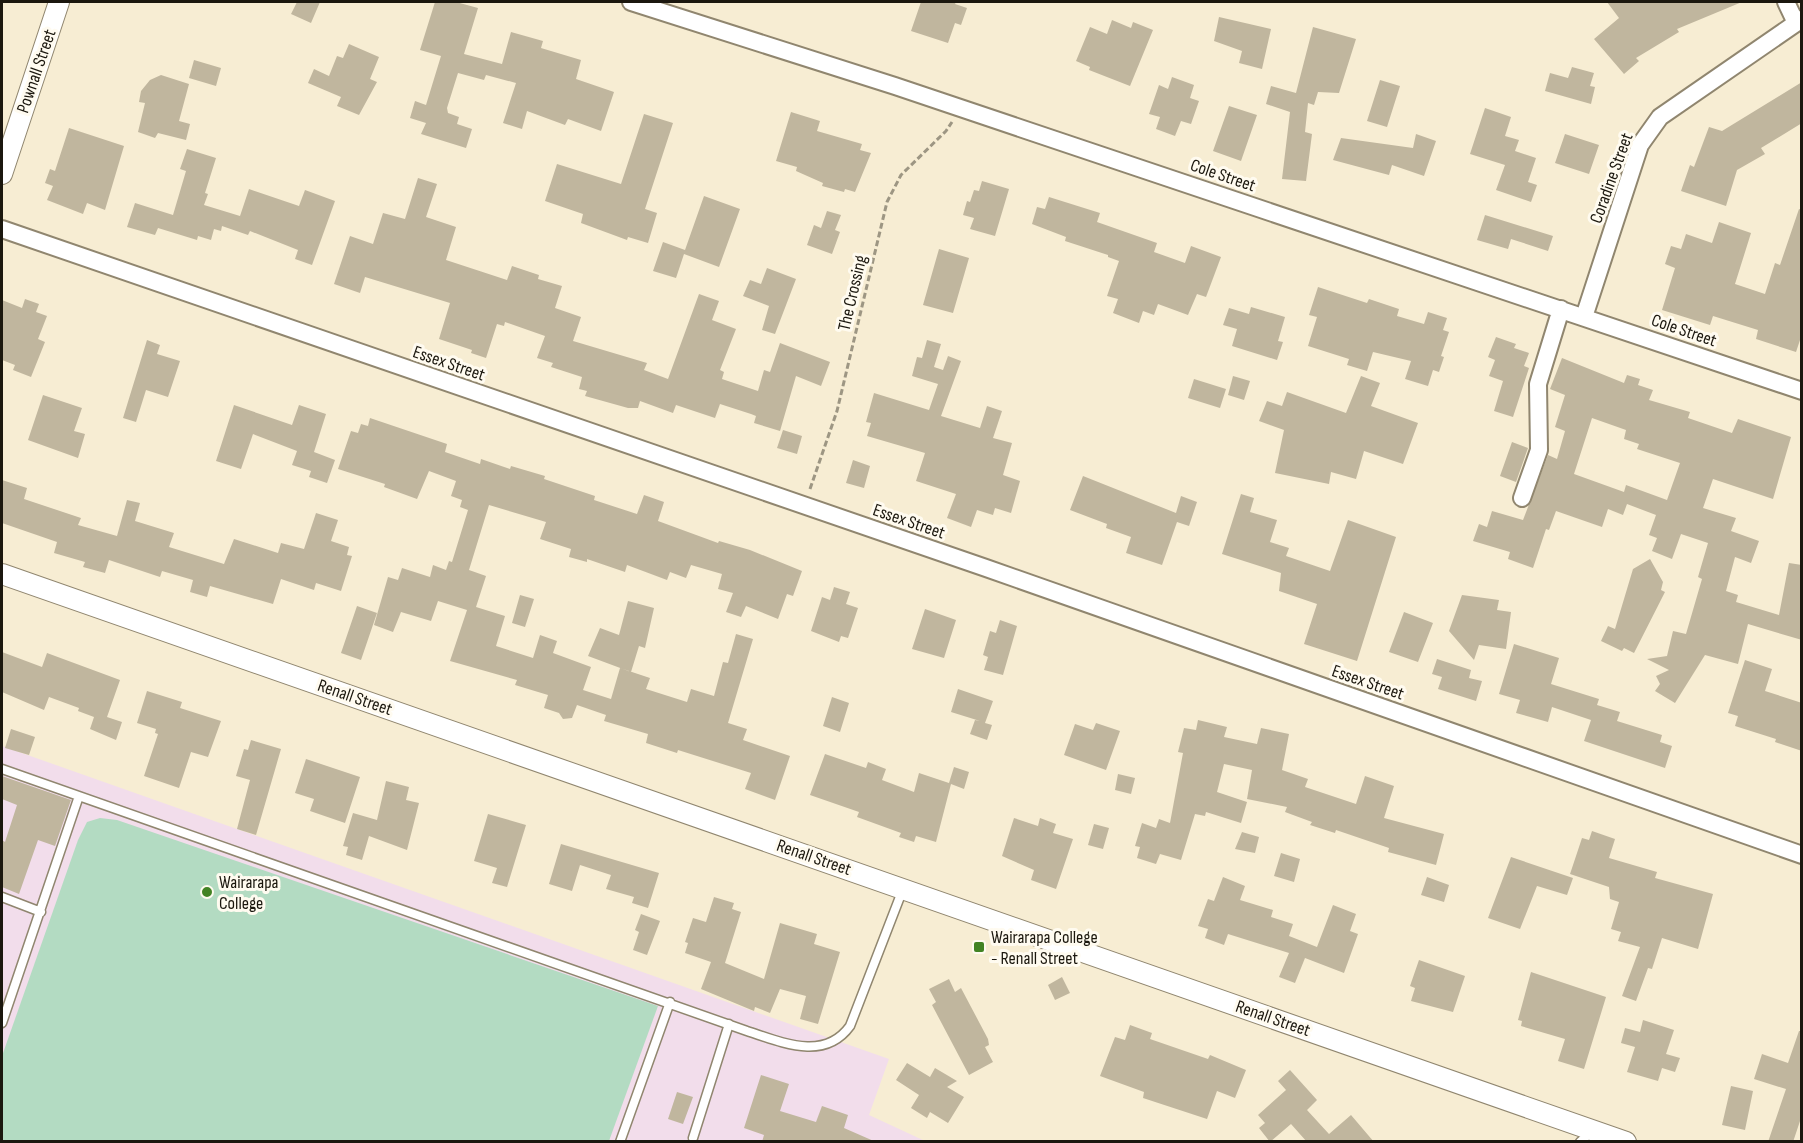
<svg xmlns="http://www.w3.org/2000/svg" width="1803" height="1143" viewBox="0 0 1803 1143" font-family="'Sofia Sans Condensed',sans-serif">
  <style>
    .education { fill: #f2ddeb }
    .green { fill: #b3dbc2 }
    .building { fill: #c0b69e; fill-rule: evenodd }
    .lines { fill: none; stroke-linecap: round; stroke-linejoin: round }
    .service-casing { stroke: #90866f; stroke-width: 11 }
    .minor-casing { stroke: #90866f; stroke-width: 20 }
    .tertiary-casing { stroke: #90866f; stroke-width: 22 }
    .path { stroke: #9d9683; stroke-width: 3; stroke-dasharray: 6 3; stroke-linecap: butt }
    .service { stroke: #fff; stroke-width: 8 }
    .minor { stroke: #fff; stroke-width: 16 }
    .tertiary { stroke: #fff; stroke-width: 20 }
    .poi-dot { fill: #428324; stroke: #fffbf0; stroke-width: 2 }
    .labels { text-anchor: middle; stroke-width: 6; stroke-linejoin: round; paint-order: stroke }
    .street-label { font-size: 18px; fill: #1b170e; stroke: #fffbf0 }
    .poi-label { font-size: 18px; fill: #1b170e; stroke: #fffbf0; text-anchor: start }
  </style>
  <rect width="100%" height="100%" fill="#f7edd3"/>
  <!-- education -->
  <path class="education" d="M2 746 889 1059 869 1115 925 1141 2 1142Z"/>
  <!-- green -->
  <path class="green" d="M100 818 117 820 658 1006 609 1141H2V1056L78 840 87 822Z"/>
  <!-- building -->
  <path class="building" d="M297 2H320L311 23 291 14Z
    M435 2H456L478 8 464 54 502 64 511 32 543 41 541 48 581 60 576 79 614 92 601 131 568 119 565 125 527 111 522 129 503 123 516 83 486 75 484 80 458 73 447 108 448 113 459 117 457 124 472 129 466 148 421 134 426 123 410 118 415 101 426 105 441 56 420 50Z
    M921 2H956L955 4 967 8 961 25 955 23 948 43 911 31Z
    M1607 2H1742L1677 29 1679 32 1636 58 1639 61 1624 74 1594 39 1619 18Z
    M1219 17 1271 29 1262 69 1239 63 1242 51 1214 41Z
    M1112 20 1131 28 1133 22 1153 30 1130 86 1089 70 1090 67 1076 61 1090 27 1107 34Z
    M1313 27 1356 39 1339 93 1318 92 1314 105 1308 103 1305 132 1312 134 1306 181 1282 179 1290 112 1266 104 1271 86 1296 93Z
    M349 44 379 57 370 79 377 82 359 115 337 106 341 97 308 83 314 69 329 76 337 56 343 58Z
    M194 60 221 68 216 86 189 78Z
    M1572 67 1594 73 1590 86 1595 87 1591 104 1545 91 1550 73 1568 78Z
    M161 75 189 84 179 121 190 124 186 140 158 133 155 138 138 132 145 103 139 102 141 91 150 80Z
    M1172 77 1194 85 1190 98 1199 101 1191 124 1181 121 1175 136 1156 129 1160 117 1149 114 1159 85 1168 89Z
    M1380 80 1400 86 1387 127 1367 121Z
    M1802 82V123L1761 148 1765 154 1737 170 1726 206 1681 191 1690 165 1694 167 1709 127 1722 131Z
    M1229 106 1257 115 1241 161 1213 151Z
    M1485 108 1511 117 1505 136 1519 140 1515 151 1536 158 1528 182 1537 185 1531 202 1496 190 1505 165 1470 154Z
    M791 112 820 121 817 131 862 144 860 150 871 153 855 192 845 189 844 192 822 186 823 183 796 171 797 167 776 161Z
    M644 114 673 123 645 209 657 213 648 243 628 237 627 240 581 223 583 214 545 201 557 164 621 184Z
    M69 128 124 146 105 210 87 203 83 214 47 200 53 186 45 183 50 169 55 171Z
    M1416 134 1436 141 1424 176 1392 165 1389 175 1333 160 1341 138 1413 148Z
    M1565 134 1599 145 1589 174 1555 163Z
    M187 149 216 158 205 193 208 194 204 205 240 216 249 189 299 206 305 190 335 201 312 265 295 259 298 250 250 231 248 235 222 226 221 231 214 229 211 240 198 236 197 240 158 228 155 235 127 227 135 203 173 215 186 171 180 169Z
    M418 178 437 184 426 217 456 227 446 260 507 280 512 266 539 275 538 279 562 286 555 308 581 317 573 341 647 363 644 370 668 379 699 294 719 301 712 320 736 329 720 370 724 372 722 379 758 391 764 370 770 372 780 343 830 362 821 386 796 376 780 431 754 423 756 416 751 414 720 404 715 418 676 405 673 413 640 401 638 408H628L585 396 587 391 579 389 582 377 551 367 553 363 537 358 545 336 505 322 504 326 497 324 486 358 471 353 472 350 439 339 450 303 365 277 360 293 334 284 350 236 373 244 383 213 405 219Z
    M982 181 1009 189 995 236 970 229 974 218 963 215 967 201 970 202 974 190 979 191Z
    M704 196 740 209 719 267 684 254 676 278 653 271 663 242 685 250Z
    M1049 197 1100 213 1097 222 1157 243 1154 252 1185 263 1191 246 1221 257 1206 297 1197 294 1188 315 1158 304 1154 315 1143 311 1139 323 1113 313 1118 299 1107 296 1119 261 1108 257V255L1065 241 1066 237 1032 224 1037 207 1045 209Z
    M1799 209 1802 210V334L1796 352 1756 339 1758 330 1713 316 1710 325 1662 310 1675 268 1665 264 1671 246 1681 249 1686 234 1712 243 1719 222 1751 233 1735 284 1765 294 1775 263 1780 265Z
    M827 211 841 215 835 230 840 232 832 254 807 245 814 225 821 228Z
    M1485 215 1553 236 1548 251 1511 239 1508 249 1477 240Z
    M939 249 969 258 953 313 923 305Z
    M767 268 796 279 775 334 762 330 769 306 743 296 750 280 761 284Z
    M1318 287 1367 303 1369 299 1399 309 1397 316 1424 324 1428 312 1447 318 1443 330 1449 332 1441 356 1444 357 1439 372 1433 370 1428 386 1405 379 1411 361 1373 352 1367 371 1347 365 1349 359 1308 346 1317 317 1309 315Z
    M25 299 39 304 36 312 47 316 38 339 45 342 31 377 13 370 15 365 2 360V300L22 308Z
    M1251 307 1285 317 1278 341 1283 342 1277 360 1232 346 1237 329 1223 325 1229 308 1249 314Z
    M1496 337 1516 344 1514 348 1529 353 1524 366 1529 368 1513 417 1494 411 1503 381 1489 376 1495 360 1488 357Z
    M147 340 160 345 157 354 180 361 168 397 146 390 136 422 123 418Z
    M927 340 941 344 934 367 943 370 948 356 961 361 941 416 980 428 987 406 1002 411 993 438 1012 443 1003 475 1020 481 1011 513 995 508 993 515 977 510 971 527 947 518 956 494 916 481 925 453 867 436 871 423 866 422 874 393 929 410 938 384 912 376 917 357 922 358Z
    M1562 358 1624 383 1627 375 1640 379 1638 385 1653 390 1649 400 1690 412 1688 418 1732 433 1738 419 1791 437 1773 499 1713 479 1703 508 1736 518 1731 531 1759 541 1751 563 1735 557 1726 591 1738 595 1736 602 1779 615 1789 563 1802 565V640L1748 624 1738 664 1705 655 1675 703 1655 691 1660 684 1656 676 1669 670 1647 659 1667 656 1673 631 1686 634 1702 579 1698 577 1708 543 1681 534 1672 559 1652 551 1657 538 1649 535 1656 515 1627 504 1623 515 1608 509 1602 527 1556 511 1549 530 1546 529 1533 568 1508 559 1510 552 1473 541 1479 524 1487 527 1492 511 1523 520 1548 455 1557 459 1565 431 1555 427 1565 395 1550 389ZM1592 418 1626 430 1624 439 1639 444 1637 449 1680 463 1667 500 1626 485 1624 492 1574 474Z
    M1233 376 1250 381 1244 400 1228 395Z
    M1361 376 1380 383 1371 406 1418 423 1403 464 1364 451 1356 479 1331 472 1329 484 1275 473 1284 430 1259 421 1267 401 1282 406 1287 392 1346 413Z
    M1194 379 1226 389 1220 408 1188 398Z
    M43 395 82 408 74 431 85 434 78 458 28 440Z
    M234 405 292 425 299 405 326 414 314 452 335 460 327 483 309 477 311 471 292 465 297 451 253 434 241 469 216 461Z
    M370 418 447 444 445 452 480 464 481 459 510 469 511 466 545 476 544 479 595 496 594 500 637 514 644 495 664 502 658 521 718 543 719 541 750 550 802 571 793 596 787 594 778 619 746 606 741 617 726 612 733 593 718 589 722 574 691 565 686 578 670 572 667 580 627 565 625 572 587 559V562L569 557 571 549 540 539 546 522 489 505 469 570 486 576 476 607 505 616 496 646 533 658 540 635 557 641 553 653 591 667 583 690 611 699 620 668 650 678 646 689 687 702 691 689 714 696 723 662 728 663 736 634 753 639 728 723 747 729 743 740 790 756 775 800 745 789 751 773 678 750 677 753 646 743 648 734 604 721 606 715 577 705 572 718 563 719 559 713 544 708 548 695 515 685 517 680 450 661 467 610 438 601 431 621 401 612 393 632 374 625 388 577 398 580 402 568 430 577 433 565 446 570 449 561 452 562 468 510 460 507 462 500 451 496 456 481 429 471 417 499 384 487 385 484 338 469 351 431 358 433 361 424 368 426Z
    M783 430 802 436 797 454 777 448Z
    M1512 442 1528 448 1516 482 1500 476Z
    M853 460 870 466 864 488 846 483Z
    M1083 476 1176 513 1181 496 1197 502 1189 526 1177 522 1162 565 1126 553 1131 537 1106 528 1107 524 1070 510Z
    M2 480 27 488 24 499 81 518 78 525 117 536 127 500 140 503 135 521 174 533 169 547 224 564 234 539 278 553 281 543 304 549 316 513 338 520 331 541 349 547 347 555 352 556 341 591 316 583 314 590 281 579 273 604 210 586 207 597 190 592 193 580 162 571 160 577 109 560 105 573 83 567 85 562 54 553 57 542 2 523Z
    M1241 494 1254 498 1250 512 1277 520 1270 542 1289 548 1286 556 1330 571 1348 520 1396 537 1357 661 1304 644 1317 604 1279 591 1281 573 1222 554Z
    M1650 559 1663 582 1661 590 1665 592 1634 653 1624 648 1622 651 1601 641 1608 626 1615 629 1633 569Z
    M834 587 850 592 846 604 858 608 848 638 841 636 839 642 811 631 822 597 830 600Z
    M520 595 534 599 525 627 512 623Z
    M1462 595 1499 600 1497 610 1511 612 1506 649 1479 645 1474 660 1449 631Z
    M628 601 654 608 645 648 639 646 631 672 588 656 600 628 619 635Z
    M357 606 377 613 361 660 341 653Z
    M925 609 956 620 944 658 912 649Z
    M1404 612 1433 623 1418 662 1389 652Z
    M1000 620 1017 626 1003 675 984 670 988 657 983 655 990 631 996 633Z
    M1514 644 1559 658 1551 684 1599 699 1597 705 1620 712 1617 721 1662 735 1660 742 1672 746 1665 768 1584 741 1591 720 1552 707 1548 722 1516 713 1520 700 1499 694Z
    M2 652 42 667 47 653 120 680 107 717 122 722 116 740 90 729 94 717 78 711 79 708 49 697 44 710 2 692Z
    M1437 659 1471 670 1469 678 1482 681 1476 701 1438 689 1442 677 1432 674Z
    M1745 660 1772 669 1765 691 1802 703V751L1775 742 1776 739 1735 726 1738 716 1728 713Z
    M958 689 993 701 985 723 992 725 987 740 970 734 975 720 980 721 951 712Z
    M147 691 182 702 180 708 221 721 208 757 191 752 179 788 144 776 158 734 155 733 156 729 137 723Z
    M832 697 849 703 840 732 823 726Z
    M1198 720 1227 727 1224 737 1257 744 1261 728 1289 734 1282 770 1308 779 1305 787 1356 804 1365 776 1394 786 1384 818 1444 834 1436 865 1388 852 1389 848 1336 830 1335 833 1310 825 1312 822 1285 812 1287 807 1247 799 1252 770 1224 764 1217 792 1247 802 1241 823 1206 812 1205 816 1195 814 1181 860 1160 854 1156 864 1137 858 1140 847 1135 846 1142 823 1156 828 1159 819 1170 823 1183 753 1178 752 1184 728 1196 730Z
    M1096 723 1120 731 1106 770 1064 755 1075 724 1093 730Z
    M11 729 35 737 29 755 5 748Z
    M251 740 281 749 256 835 237 829 250 780 236 776 244 749 248 750Z
    M825 754 866 768 868 762 886 769 882 780 914 792 919 773 949 783 954 767 969 772 964 789 951 784 936 842 916 836 914 842 899 837 901 833 857 817 859 812 810 795Z
    M306 759 360 777 345 823 310 811 314 799 295 793Z
    M1118 774 1135 778 1131 794 1115 790Z
    M2 776 71 800 55 846 38 840 19 894 2 887V840L5 842 17 805 2 799Z
    M386 781 409 787 406 800 419 803 407 850 369 836 362 860 346 855 348 847 343 846 353 813 377 820Z
    M488 814 526 825 507 887 492 883 497 868 474 861Z
    M1014 818 1038 826 1040 818 1056 824 1053 833 1073 839 1056 889 1031 880 1034 870 1002 856Z
    M1094 824 1109 828 1103 849 1088 845Z
    M1592 831 1615 839 1609 858 1657 872 1655 878 1713 894 1698 949 1662 938 1652 969 1648 968 1636 1001 1622 996 1640 947 1618 941 1621 932 1611 929 1619 902 1610 899 1609 887 1570 874 1582 838 1589 840Z
    M1242 832 1259 837 1255 853 1235 849Z
    M561 844 659 873 648 908 632 903 634 897 606 889 611 875 580 865 572 891 549 884Z
    M1281 853 1300 859 1294 882 1274 876Z
    M1511 857 1573 878 1567 895 1537 886 1520 929 1488 918Z
    M1223 877 1245 886 1240 900 1273 910 1271 917 1293 924 1289 936 1317 947 1333 905 1356 914 1350 931 1358 934 1344 973 1305 958 1295 983 1279 977 1289 953 1228 934 1224 945 1205 938 1208 929 1198 926 1208 899 1214 901Z
    M1427 877 1449 885 1444 902 1421 895Z
    M714 897 734 903 732 909 741 912 725 963 764 979 780 923 817 934 814 944 840 952 818 1024 800 1019 806 996 780 989 770 1013 755 1007 754 1011 701 989 711 962 685 953 688 943 685 942 693 918 706 922Z
    M641 914 660 921 647 955 633 950 639 932 635 930Z
    M1419 960 1465 976 1453 1012 1411 1001 1415 988 1410 986Z
    M1531 972 1606 997 1584 1069 1558 1061 1565 1039 1521 1026 1522 1021 1518 1020Z
    M1062 977 1070 993 1055 1000 1048 985Z
    M949 979 955 992 961 988 988 1039 989 1045 985 1047 993 1062 969 1075 932 1005 936 1002 929 989Z
    M1643 1020 1674 1030 1666 1054 1680 1058 1675 1072 1662 1068 1658 1081 1627 1072 1635 1047 1621 1043 1625 1028 1640 1032Z
    M1130 1025 1152 1033 1150 1039 1208 1059 1210 1055 1246 1070 1235 1098 1217 1091 1207 1119 1143 1098 1144 1092 1100 1076 1115 1037 1125 1040Z
    M1799 1031H1802V1115L1793 1142H1768L1786 1089 1754 1079 1762 1054 1788 1063Z
    M907 1063 930 1077 935 1068 957 1081 947 1087 964 1097 948 1123 930 1112 927 1118 911 1108 919 1095 896 1080Z
    M1290 1070 1317 1100 1307 1110 1329 1134 1351 1115 1374 1142H1307L1291 1124 1270 1142 1259 1128 1265 1123 1258 1115 1286 1090 1278 1081Z
    M761 1075 789 1084 780 1111 816 1122 822 1106 848 1115 844 1128 876 1142H762L764 1135 744 1128Z
    M1731 1086 1753 1091 1745 1130 1722 1125Z
    M677 1092 693 1097 683 1124 668 1119Z"/>
  <g class="lines">
    <!-- service casing -->
    <g class="service-casing">
      <path id="service" d="M2 769 747 1031C781 1042 824 1062 850 1026L903 889
        M2 897 41 912
        M2 1023 79 796
        M693 1138 729 1024
        M620 1142 670 1002
        M1580 1142 1591 1132"/>
    </g>
    <!-- minor casing -->
    <g class="minor-casing">
      <path id="minor" d="M631 2 895 86 1802 391
        M1786 2 1796 23
        M2 229 986 568 1802 855
        M1584 317 1640 145 1660 117 1802 19
        M1522 498 1539 450 1538 384 1561 309"/>
    </g>
    <!-- tertiary casing -->
    <g class="tertiary-casing">
      <path id="tertiary" d="M2 174 59 2
        M2 574 1626 1142"/>
    </g>
    <!-- path -->
    <path class="path" d="M810 489 837 411 887 202 901 175 946 131 952 122"/>
    <!-- service -->
    <use href="#service" class="service"/>
    <!-- minor -->
    <use href="#minor" class="minor"/>
    <!-- tertiary -->
    <use href="#tertiary" class="tertiary"/>
  </g>
  <!-- markers -->
  <g class="poi-dot">
    <circle cx="207" cy="892" r="6"/>
    <rect x="973" y="941" width="12" height="12" rx="3"/>
  </g>
  <g class="labels">
    <!-- street labels -->
    <g class="street-label">
      <text transform="translate(36 71) rotate(-71)" y="6">Pownall Street</text>
      <text transform="translate(1223 175) rotate(19)" y="6">Cole Street</text>
      <text transform="translate(1611 178) rotate(-70)" y="6">Coradine Street</text>
      <text transform="translate(852 293) rotate(-77)" y="6">The Crossing</text>
      <text transform="translate(1684 330) rotate(19)" y="6">Cole Street</text>
      <text transform="translate(449 363) rotate(19)" y="6">Essex Street</text>
      <text transform="translate(909 521) rotate(19)" y="6">Essex Street</text>
      <text transform="translate(1368 682) rotate(19)" y="6">Essex Street</text>
      <text transform="translate(355 697) rotate(19)" y="6">Renall Street</text>
      <text transform="translate(814 857) rotate(19)" y="6">Renall Street</text>
      <text transform="translate(1273 1018) rotate(19)" y="6">Renall Street</text>
    </g>
    <!-- poi labels -->
    <g class="poi-label">
      <text x="219" y="888">Wairarapa<tspan x="219" dy="21">College</tspan></text>
      <text x="991" y="943">Wairarapa College<tspan x="991" dy="21">- Renall Street</tspan></text>
    </g>
  </g>
  <!-- border -->
  <rect width="1803" height="1143" fill="none" stroke="#1b170e" stroke-width="6"/>
</svg>
